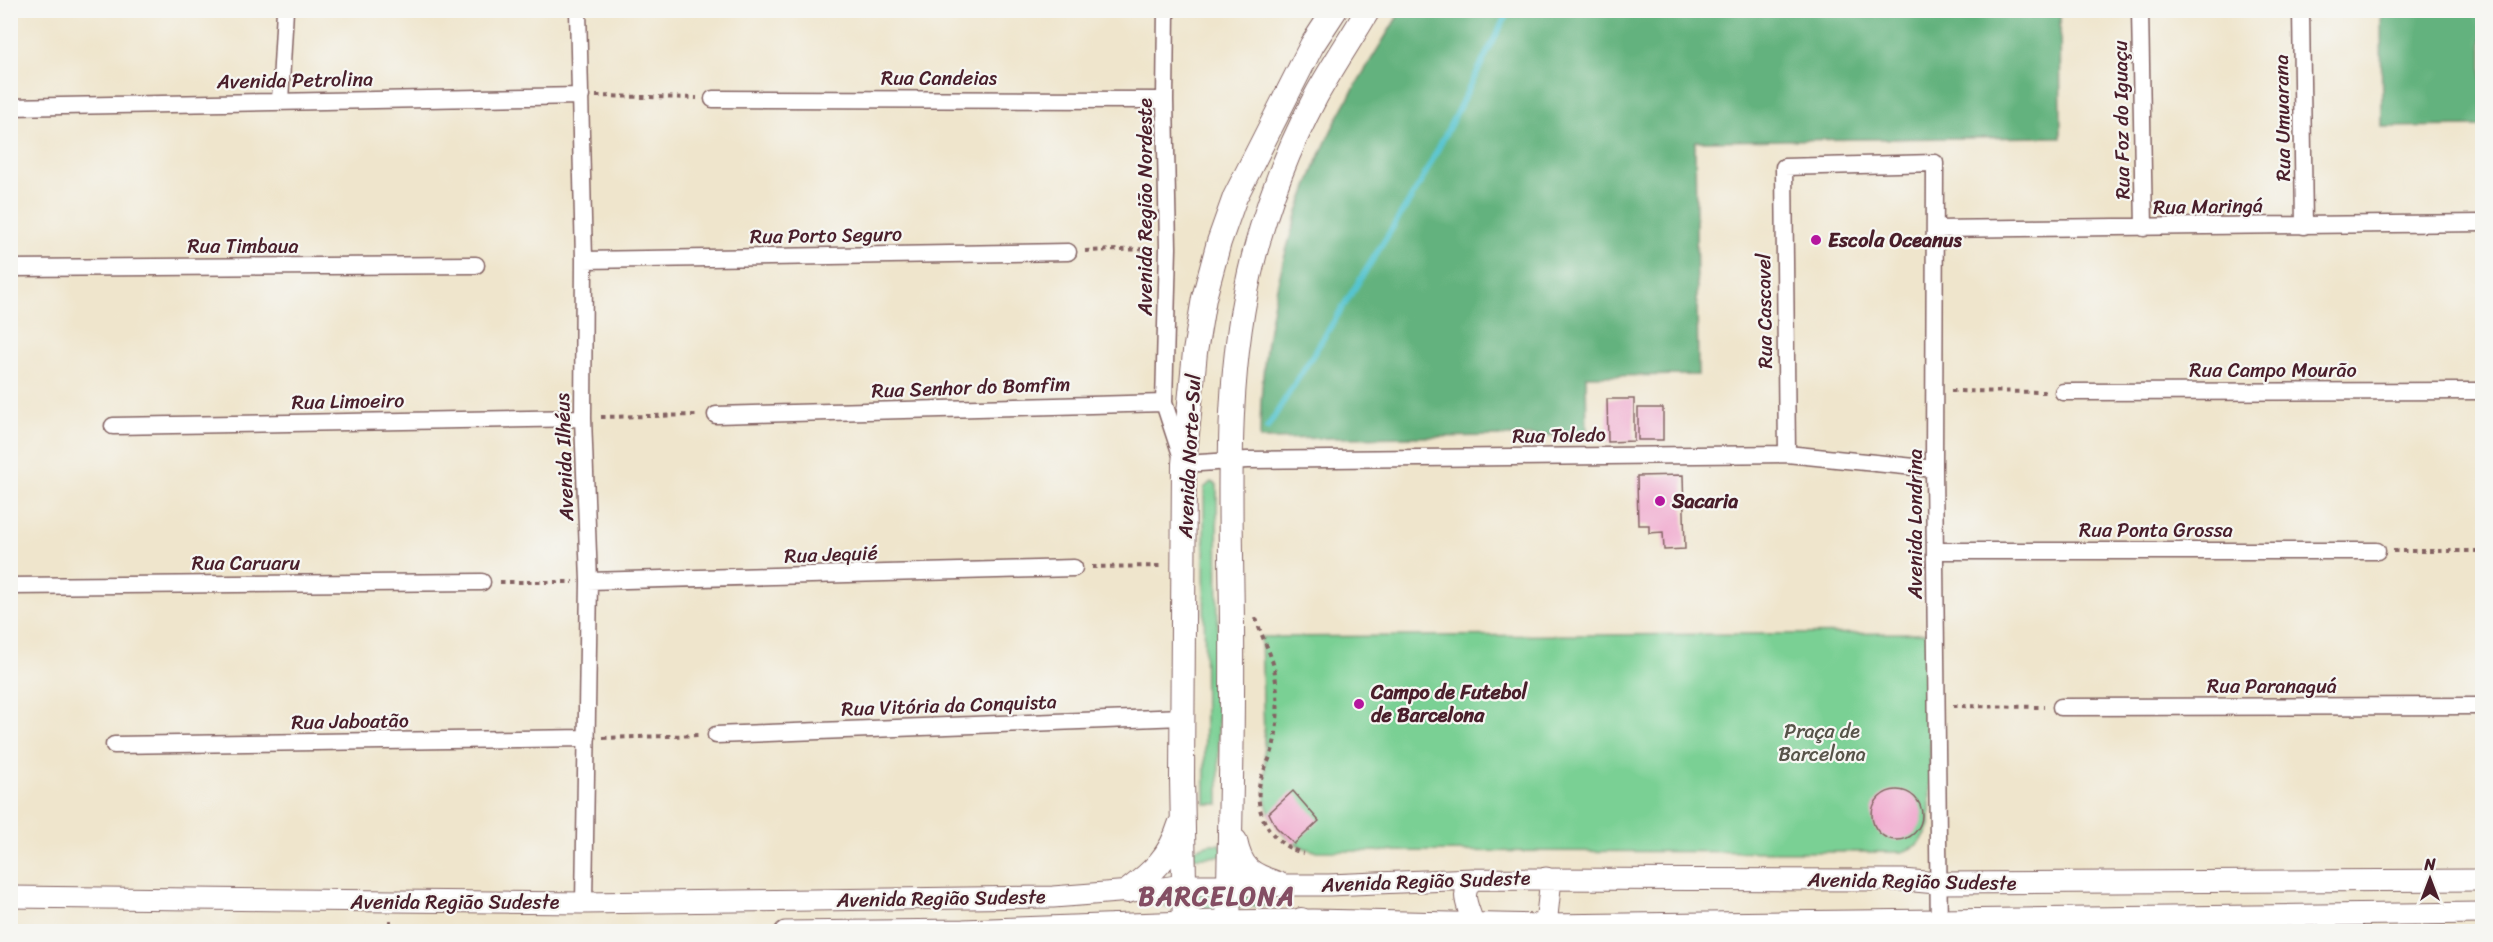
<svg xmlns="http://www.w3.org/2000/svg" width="2493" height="942" viewBox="0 0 2493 942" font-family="Sriracha,sans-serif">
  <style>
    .green { fill: #7ad094; stroke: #627860; stroke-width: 1.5 }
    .forest { fill: #63b27e; stroke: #566854; stroke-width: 1.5 }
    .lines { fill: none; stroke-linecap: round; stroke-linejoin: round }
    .stream { stroke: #57c4cf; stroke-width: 6 }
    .building { fill: #f0a4cc }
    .minor-casing { stroke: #846463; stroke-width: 19 }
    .tertiary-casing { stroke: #846463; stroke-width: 23 }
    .secondary-casing { stroke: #846463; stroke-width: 26 }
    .path { stroke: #846463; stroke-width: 4; stroke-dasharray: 4.5 4.5; stroke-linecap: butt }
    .minor { stroke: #fff; stroke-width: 16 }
    .tertiary { stroke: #fff; stroke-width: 21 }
    .secondary { stroke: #fff; stroke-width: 24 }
    .poi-dot { fill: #b5179e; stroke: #f6f6f2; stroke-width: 2 }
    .labels { text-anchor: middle; stroke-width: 4.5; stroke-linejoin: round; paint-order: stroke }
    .street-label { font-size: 20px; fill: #4a1f2b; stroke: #f6f6f2 }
    .poi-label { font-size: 20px; font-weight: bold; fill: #4a1f2b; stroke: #f6f6f2; text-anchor: start }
    .park-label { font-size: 20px; fill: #58544a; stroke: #f6f6f2 }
    .district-label { font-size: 26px; font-weight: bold; letter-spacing: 1.5px; fill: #844e63; stroke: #f6f6f2 }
  </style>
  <rect width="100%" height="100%" fill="#f6f6f2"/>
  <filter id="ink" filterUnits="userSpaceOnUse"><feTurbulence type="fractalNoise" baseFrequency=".0167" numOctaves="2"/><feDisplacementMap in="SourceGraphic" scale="12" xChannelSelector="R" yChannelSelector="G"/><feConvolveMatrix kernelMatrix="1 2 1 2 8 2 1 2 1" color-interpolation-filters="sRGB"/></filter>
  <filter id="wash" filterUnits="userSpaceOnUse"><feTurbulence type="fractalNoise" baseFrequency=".008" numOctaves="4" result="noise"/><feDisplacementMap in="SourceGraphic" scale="24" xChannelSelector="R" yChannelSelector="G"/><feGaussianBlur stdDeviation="1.35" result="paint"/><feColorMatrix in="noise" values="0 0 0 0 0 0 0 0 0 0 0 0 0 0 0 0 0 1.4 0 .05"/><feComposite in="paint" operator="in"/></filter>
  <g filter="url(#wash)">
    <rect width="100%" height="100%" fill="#efe5cc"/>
    <!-- green -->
    <path class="green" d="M1211 482 1217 485V488L1219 804H1205L1204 488Z
      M1930 633V825C1925 840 1917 847 1902 852L1315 851C1288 845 1273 829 1266 803L1261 637Z
      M1210 844H1220L1227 856 1180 858 1189 851Z
      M1190 884 1268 894 1267 905 1216 910 1165 907 1164 896Z"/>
    <!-- forest -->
    <path class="forest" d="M1401 11H2060L2061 137 1695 141 1698 375 1586 376 1587 435 1260 439C1260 334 1285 228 1330 133 1350 91 1377 51 1401 11Z
      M2381 11H2482V205L2481 126 2382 127Z"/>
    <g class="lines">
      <!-- stream -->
      <path class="stream" d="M1267 428 1420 184 1509 10"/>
    </g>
    <g id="blocks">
      <!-- building -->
      <path class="building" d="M1607 399H1634V441L1608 442Z
        M1638 408H1663V440H1638Z
        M1683 475 1685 549 1664 550 1663 532 1649 533V525H1638L1637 476Z
        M1872 815a25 25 0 1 1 50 0a25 25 0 1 1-50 0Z
        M1293 791 1319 821 1294 844 1276 827 1269 813Z"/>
    </g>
  </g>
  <g filter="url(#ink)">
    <use href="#blocks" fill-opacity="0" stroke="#846463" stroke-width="1.5"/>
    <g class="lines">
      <!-- minor casing -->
      <g class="minor-casing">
        <path id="minor" d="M578 10 584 260 583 418 589 581 584 903
          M1166 10 1165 100 1168 248 1164 403 1184 464 1247 460 1787 454 1934 469
          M2140 10 2144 228
          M2301 10 2304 226
          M713 99 1165 100
          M280 101 285 10
          M10 107 581 96
          M1935 229 2482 223
          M584 260 1068 252
          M10 268 476 265
          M2063 392 2482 391
          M716 415 1164 403
          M113 426 583 418
          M1787 454 1784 167 1935 163 1934 469 1939 932
          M1936 551H2377
          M589 581 1074 568
          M10 586 482 582
          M2061 707 2482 706
          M716 735 1183 717
          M114 745 587 738"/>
      </g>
      <!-- tertiary casing -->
      <g class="tertiary-casing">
        <path id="tertiary" d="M1546 878 1550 888 1546 925
          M1473 879C1459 894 1468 905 1473 923
          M10 897 584 903 1053 897 1157 889 1183 885H1329L1473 879 1903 880 1937 883 2482 880
          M785 932 963 930 1216 921 1313 920 1546 925 2482 913"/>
      </g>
      <!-- secondary casing -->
      <g class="secondary-casing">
        <path id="secondary" d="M1235 841C1241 870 1251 875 1278 884
          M1128 891C1153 872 1170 857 1180 825
          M1115 926 1124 932
          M1185 932 1182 779 1184 464 1195 352 1204 298 1219 242 1235 197 1312 45 1335 10
          M1228 932C1230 830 1233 728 1232 626 1231 502 1223 377 1254 256 1268 201 1289 147 1316 96 1332 67 1351 39 1368 10
          M1281 932 1301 920"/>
      </g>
      <!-- path -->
      <path class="path" d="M596 96 697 98
        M1085 251 1150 249
        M1951 391 2046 392
        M601 417 699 415
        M2393 551H2482
        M1092 567 1162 566
        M500 582H573
        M1256 618C1261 637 1273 655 1275 674 1278 695 1279 723 1274 743 1272 757 1263 769 1260 782 1253 814 1272 845 1303 853
        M1953 706 2044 707
        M603 738 701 735
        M390 932V920"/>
      <!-- minor -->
      <use href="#minor" class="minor"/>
      <!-- tertiary -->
      <use href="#tertiary" class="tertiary"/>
      <!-- secondary -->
      <use href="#secondary" class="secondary"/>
    </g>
  </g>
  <!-- markers -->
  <g class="poi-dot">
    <circle cx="1816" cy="240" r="6"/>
    <circle cx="1660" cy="501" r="6"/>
    <circle cx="1359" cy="704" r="6"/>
  </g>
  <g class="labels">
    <!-- street labels -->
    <g class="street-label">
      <text x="939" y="85">Rua Candeias</text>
      <text transform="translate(295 80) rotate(-1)" y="7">Avenida Petrolina</text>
      <text transform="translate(2282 118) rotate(-91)" y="7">Rua Umuarana</text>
      <text transform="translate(2121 120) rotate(-91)" y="7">Rua Foz do Iguaçu</text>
      <text transform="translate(2208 206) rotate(-1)" y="7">Rua Maringá</text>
      <text transform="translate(1145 207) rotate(-90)" y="7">Avenida Região Nordeste</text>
      <text transform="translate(826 235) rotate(-1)" y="7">Rua Porto Seguro</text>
      <text x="243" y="253">Rua Timbaua</text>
      <text transform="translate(1764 311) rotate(-91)" y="7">Rua Cascavel</text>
      <text x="2273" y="377">Rua Campo Mourão</text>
      <text transform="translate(971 387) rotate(-2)" y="7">Rua Senhor do Bomfim</text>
      <text transform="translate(348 401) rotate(-1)" y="7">Rua Limoeiro</text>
      <text transform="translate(1559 435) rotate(-1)" y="7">Rua Toledo</text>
      <text transform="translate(1189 456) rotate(-87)" y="7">Avenida Norte-Sul</text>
      <text transform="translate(564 457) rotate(-92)" y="7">Avenida Ilhéus</text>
      <text transform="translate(1915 524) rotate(-90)" y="7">Avenida Londrina</text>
      <text x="2156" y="537">Rua Ponta Grossa</text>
      <text transform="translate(831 554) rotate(-2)" y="7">Rua Jequié</text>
      <text x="246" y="570">Rua Caruaru</text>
      <text x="2272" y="693">Rua Paranaguá</text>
      <text transform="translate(949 705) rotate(-2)" y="7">Rua Vitória da Conquista</text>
      <text transform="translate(350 721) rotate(-1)" y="7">Rua Jaboatão</text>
      <text transform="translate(1426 881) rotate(-2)" y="7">Avenida Região Sudeste</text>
      <text transform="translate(1912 881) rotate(1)" y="7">Avenida Região Sudeste</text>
      <text transform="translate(941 898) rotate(-1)" y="7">Avenida Região Sudeste</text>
      <text x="455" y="909">Avenida Região Sudeste</text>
    </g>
    <!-- poi labels -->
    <g class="poi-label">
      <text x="1828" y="247">Escola Oceanus</text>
      <text x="1672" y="508">Sacaria</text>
      <text x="1371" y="699">Campo de Futebol<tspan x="1371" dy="23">de Barcelona</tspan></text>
    </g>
    <!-- park labels -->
    <g class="park-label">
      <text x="1822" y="738">Praça de<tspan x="1822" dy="23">Barcelona</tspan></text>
    </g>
    <!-- district labels -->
    <g class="district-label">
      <text x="1217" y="905">BARCELONA</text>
    </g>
  </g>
  <!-- margin -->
  <rect width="2493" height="942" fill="none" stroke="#f6f6f2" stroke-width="36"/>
  <!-- north arrow -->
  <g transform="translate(2430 879)" stroke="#f6f6f2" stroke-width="4.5" paint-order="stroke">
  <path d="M0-4.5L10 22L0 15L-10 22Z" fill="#4a1f2b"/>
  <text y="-9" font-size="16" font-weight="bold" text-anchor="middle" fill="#4a1f2b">N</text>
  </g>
</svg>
